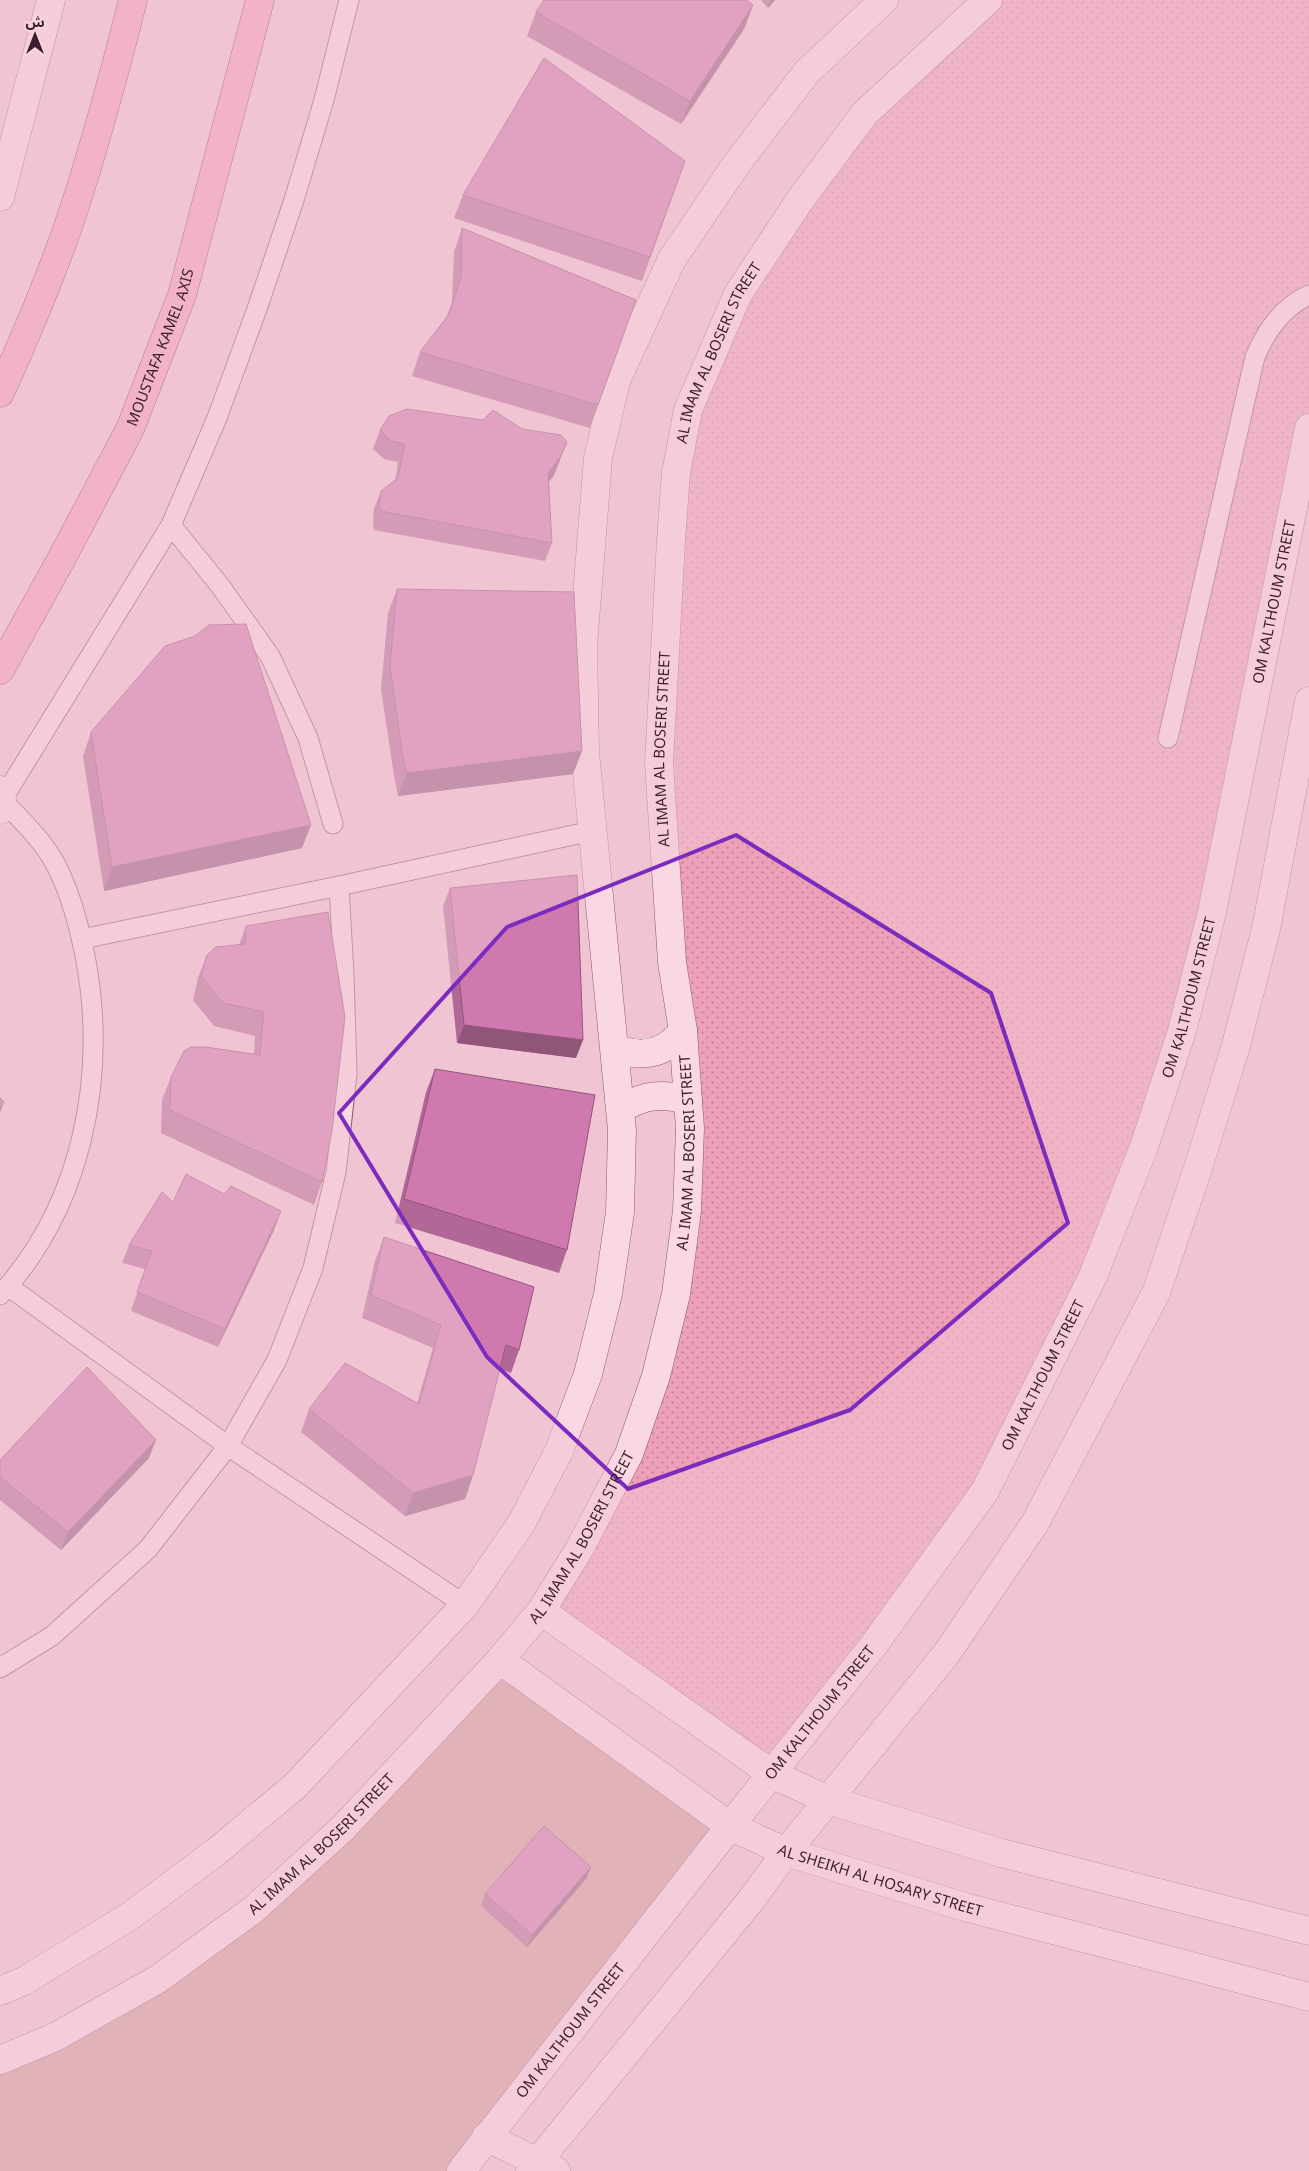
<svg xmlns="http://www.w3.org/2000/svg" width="1309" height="2171" viewBox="0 0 1309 2171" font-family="Georgia,'Noto Sans Arabic',serif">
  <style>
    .grass { fill: #cf9c97 }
    .sand { fill: url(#sand-dots) }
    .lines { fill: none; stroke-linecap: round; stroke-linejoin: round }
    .service-casing { stroke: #8b5a73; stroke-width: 21 }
    .minor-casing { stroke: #8b5a73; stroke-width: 29 }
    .tertiary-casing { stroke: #8b5a73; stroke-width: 29 }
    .primary-casing { stroke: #592e46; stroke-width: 29 }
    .service { stroke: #fad8e3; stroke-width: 19 }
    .minor { stroke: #fad8e3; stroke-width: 28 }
    .tertiary { stroke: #fad8e3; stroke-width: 28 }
    .primary { stroke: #f49bba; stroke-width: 28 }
    .wall { fill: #b26896 }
    .shaded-wall { fill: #91557a }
    .building { fill: #cf79ae; stroke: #91557a }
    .marked { fill: none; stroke: #7b2cbf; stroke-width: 4; stroke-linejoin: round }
    .labels { text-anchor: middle; stroke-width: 4; stroke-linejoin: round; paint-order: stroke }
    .street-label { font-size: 15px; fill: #3b1e2e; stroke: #f7d4df }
  </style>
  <defs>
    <pattern id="sand-dots" width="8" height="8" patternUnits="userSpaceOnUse" patternTransform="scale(1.25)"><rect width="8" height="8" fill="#eda0b7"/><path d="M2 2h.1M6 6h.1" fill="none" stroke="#c18295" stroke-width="1.8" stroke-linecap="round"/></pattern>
  </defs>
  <rect width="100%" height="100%" fill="#f0c4d3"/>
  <!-- grass -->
  <path class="grass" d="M500 1660 730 1826 461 2171H0V2060L254 1909Z"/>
  <!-- sand -->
  <path class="sand" d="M988 0H1309V427L1212 912 1144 1147 985 1491 772 1774 541 1611 629 1454 687 1211 666 862 688 410 800 200Z"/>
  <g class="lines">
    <!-- service casing -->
    <g class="service-casing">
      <path id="service" d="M171 525 221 587 270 656 308 738 333 824
        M1168 738 1255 357C1266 331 1282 307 1309 295
        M82 939 339 886 592 831
        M8 1286 228 1446 465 1605
        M0 1295C82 1206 107 1078 86 961 80 929 72 897 57 867 44 841 22 821 2 800L171 525 217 418 257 309 294 200 324 100 349 0
        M0 1668 52 1636 148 1549 228 1446 277 1360 313 1268 336 1172 347 1074 344 975 339 886"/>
    </g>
    <!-- minor casing -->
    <g class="minor-casing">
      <path id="minor" d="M486 2137 556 2171"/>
    </g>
    <!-- tertiary casing -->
    <g class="tertiary-casing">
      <g id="tertiary">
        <path d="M0 197 51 0"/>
        <path d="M0 790 2 800 0 810"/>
        <path d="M616 1048C642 1059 665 1054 683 1031"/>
        <path d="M621 1109C643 1095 663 1092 688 1101"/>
        <path d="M541 1611 772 1774 828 1800 1001 1853 1309 1931"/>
        <path id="s1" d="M500 1660 730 1826 786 1852 965 1907 1309 1997"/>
        <path d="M0 1991 24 1981 130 1916 217 1851 295 1786 465 1605 521 1524 559 1451 588 1374 608 1294 620 1212 622 1130 585 753 583 646 598 458 616 381 672 259 738 162 807 72 884 0"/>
        <path id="s2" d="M0 2060 55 2037 158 1979 254 1909 342 1829 500 1660 541 1611 580 1548 629 1454 656 1376 676 1294 687 1211 690 1128 688 1101 683 1031 672 962 659 763 671 540 676 473 688 410 738 294 800 200 865 113 988 0"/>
        <path id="s3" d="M461 2171 730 1826 873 1646 985 1491 1093 1276 1144 1147 1182 1031 1212 912 1309 428"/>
        <path d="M530 2171 751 1900 786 1852 947 1653 1035 1523 1156 1293 1198 1168 1235 1049 1266 929 1309 701"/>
      </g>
    </g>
    <!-- primary casing -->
    <g class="primary-casing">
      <g id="primary">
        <path d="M0 393C25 338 49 281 69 224 94 150 114 75 133 0"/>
        <path id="s4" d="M0 670 63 556 130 429 182 295 260 0"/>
      </g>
    </g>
    <!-- service -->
    <use href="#service" class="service"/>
    <!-- minor -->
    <use href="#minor" class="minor"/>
    <!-- tertiary -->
    <use href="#tertiary" class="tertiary"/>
    <!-- primary -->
    <use href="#primary" class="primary"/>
  </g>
  <!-- wall -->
  <path class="wall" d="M761 0H775L768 8Z
    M753 5 744 29 681 124 527 36 536 12Z
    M685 161 642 281 454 218 463 195Z
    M462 228 636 300 590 428 412 376 420 352 447 316 452 302 454 252Z
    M380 430 560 460 554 475 549 482 552 543 545 561 374 530 373 523 374 509 381 491 395 481 398 462 384 459 373 449Z
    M397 589 582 751 573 774 398 796 394 776 381 689 388 613Z
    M91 732 302 848 104 891 83 756Z
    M450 888 576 1058 457 1043 443 906Z
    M246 926 322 1182 314 1205 161 1133 162 1100 171 1077 254 1054 255 1036 214 1026 193 1000 198 978 207 955 239 945Z
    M435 1069 567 1250 559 1273 395 1223 426 1092Z
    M274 1230 218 1347 131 1311 145 1269 122 1263 129 1245Z
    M384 1237 519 1350 511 1373 500 1369 473 1475 465 1499 405 1516 301 1432 309 1409 417 1403 433 1348 362 1318 375 1261Z
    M149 1458 61 1550 0 1500V1460Z
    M591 1867 586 1879 527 1947 481 1906 485 1894Z"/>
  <!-- shaded-wall -->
  <path class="shaded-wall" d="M770 0H775L768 8Z
    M753 5 744 29 681 124 690 101Z
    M567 442 554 475 542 491 548 473Z
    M582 751 573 774 398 796 407 773Z
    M311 825 302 848 104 891 112 867Z
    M464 1025 583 1040 576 1058 457 1043Z
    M4 1102 0 1113V1108Z
    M281 1211 274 1230 218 1347 225 1329Z
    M156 1440 149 1458 61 1550 68 1532Z
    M473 1475 465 1499 405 1516 413 1493Z
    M591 1867 586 1879 527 1947 532 1935Z"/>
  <!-- building -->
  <path class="building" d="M544 0H747L753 5 690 101 536 12Z
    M544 58 685 161 650 257 463 195Z
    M462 228 636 300 598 405 420 352 448 316 461 278Z
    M407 409 483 420 493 410 522 429 561 435 567 442 560 457 548 473 552 543 381 511 379 505 381 491 398 478 405 444 391 441 380 430 389 416Z
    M397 589 574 592 582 751 407 773 402 753 390 666Z
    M246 624 311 825 112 867 91 732 165 646 195 636 209 625Z
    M577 875 583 1040 464 1025 450 888Z
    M328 912 345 1017 332 1130 322 1182 170 1110 171 1077 184 1051 191 1047H206L260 1055 264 1012 223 1003 201 976 207 955 216 947 245 944 246 926Z
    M435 1069 595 1095 567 1250 404 1199Z
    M0 1098 4 1102 0 1108Z
    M186 1174 224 1194 231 1186 281 1211 225 1329 137 1292 152 1251 129 1245 162 1192 173 1202Z
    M384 1237 534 1287 519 1350 506 1345 473 1475 413 1493 309 1409 345 1363 419 1404 441 1325 371 1295Z
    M87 1367 156 1440 68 1532 0 1477V1460Z
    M544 1826 591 1867 532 1935 485 1894Z"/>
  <!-- marked area -->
  <path d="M0 0H1309V2171H0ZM736 835 991 993 1068 1223 850 1410 628 1489 487 1357 339 1113 507 927Z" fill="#f0c4d3" fill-opacity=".55" fill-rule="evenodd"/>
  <path class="marked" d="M736 835 991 993 1068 1223 850 1410 628 1489 487 1357 339 1113 507 927Z"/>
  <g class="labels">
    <!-- street labels -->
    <g class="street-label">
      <text dy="5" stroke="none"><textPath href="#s4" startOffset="361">MOUSTAFA KAMEL AXIS</textPath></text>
      <text dy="5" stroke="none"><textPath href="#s2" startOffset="2010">AL IMAM AL BOSERI STREET</textPath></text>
      <text dy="5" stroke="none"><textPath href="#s3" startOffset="1799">OM KALTHOUM STREET</textPath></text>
      <text dy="5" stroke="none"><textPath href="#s2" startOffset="1605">AL IMAM AL BOSERI STREET</textPath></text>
      <text dy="5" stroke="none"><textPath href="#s3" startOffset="1394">OM KALTHOUM STREET</textPath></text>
      <text dy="5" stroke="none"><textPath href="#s2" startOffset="1200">AL IMAM AL BOSERI STREET</textPath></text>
      <text dy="5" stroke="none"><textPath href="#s3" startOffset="988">OM KALTHOUM STREET</textPath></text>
      <text dy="5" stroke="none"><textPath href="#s2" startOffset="795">AL IMAM AL BOSERI STREET</textPath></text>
      <text dy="5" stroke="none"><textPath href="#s3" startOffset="582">OM KALTHOUM STREET</textPath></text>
      <text dy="5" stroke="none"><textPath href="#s2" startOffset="390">AL IMAM AL BOSERI STREET</textPath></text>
      <text dy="5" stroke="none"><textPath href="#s1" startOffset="444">AL SHEIKH AL HOSARY STREET</textPath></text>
      <text dy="5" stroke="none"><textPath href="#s3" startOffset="178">OM KALTHOUM STREET</textPath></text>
    </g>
  </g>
  <!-- north arrow -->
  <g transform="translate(35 35)" stroke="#f7d4df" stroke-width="4" paint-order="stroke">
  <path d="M0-4L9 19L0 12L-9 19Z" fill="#3b1e2e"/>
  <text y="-8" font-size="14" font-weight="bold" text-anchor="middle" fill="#3b1e2e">ش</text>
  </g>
</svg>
